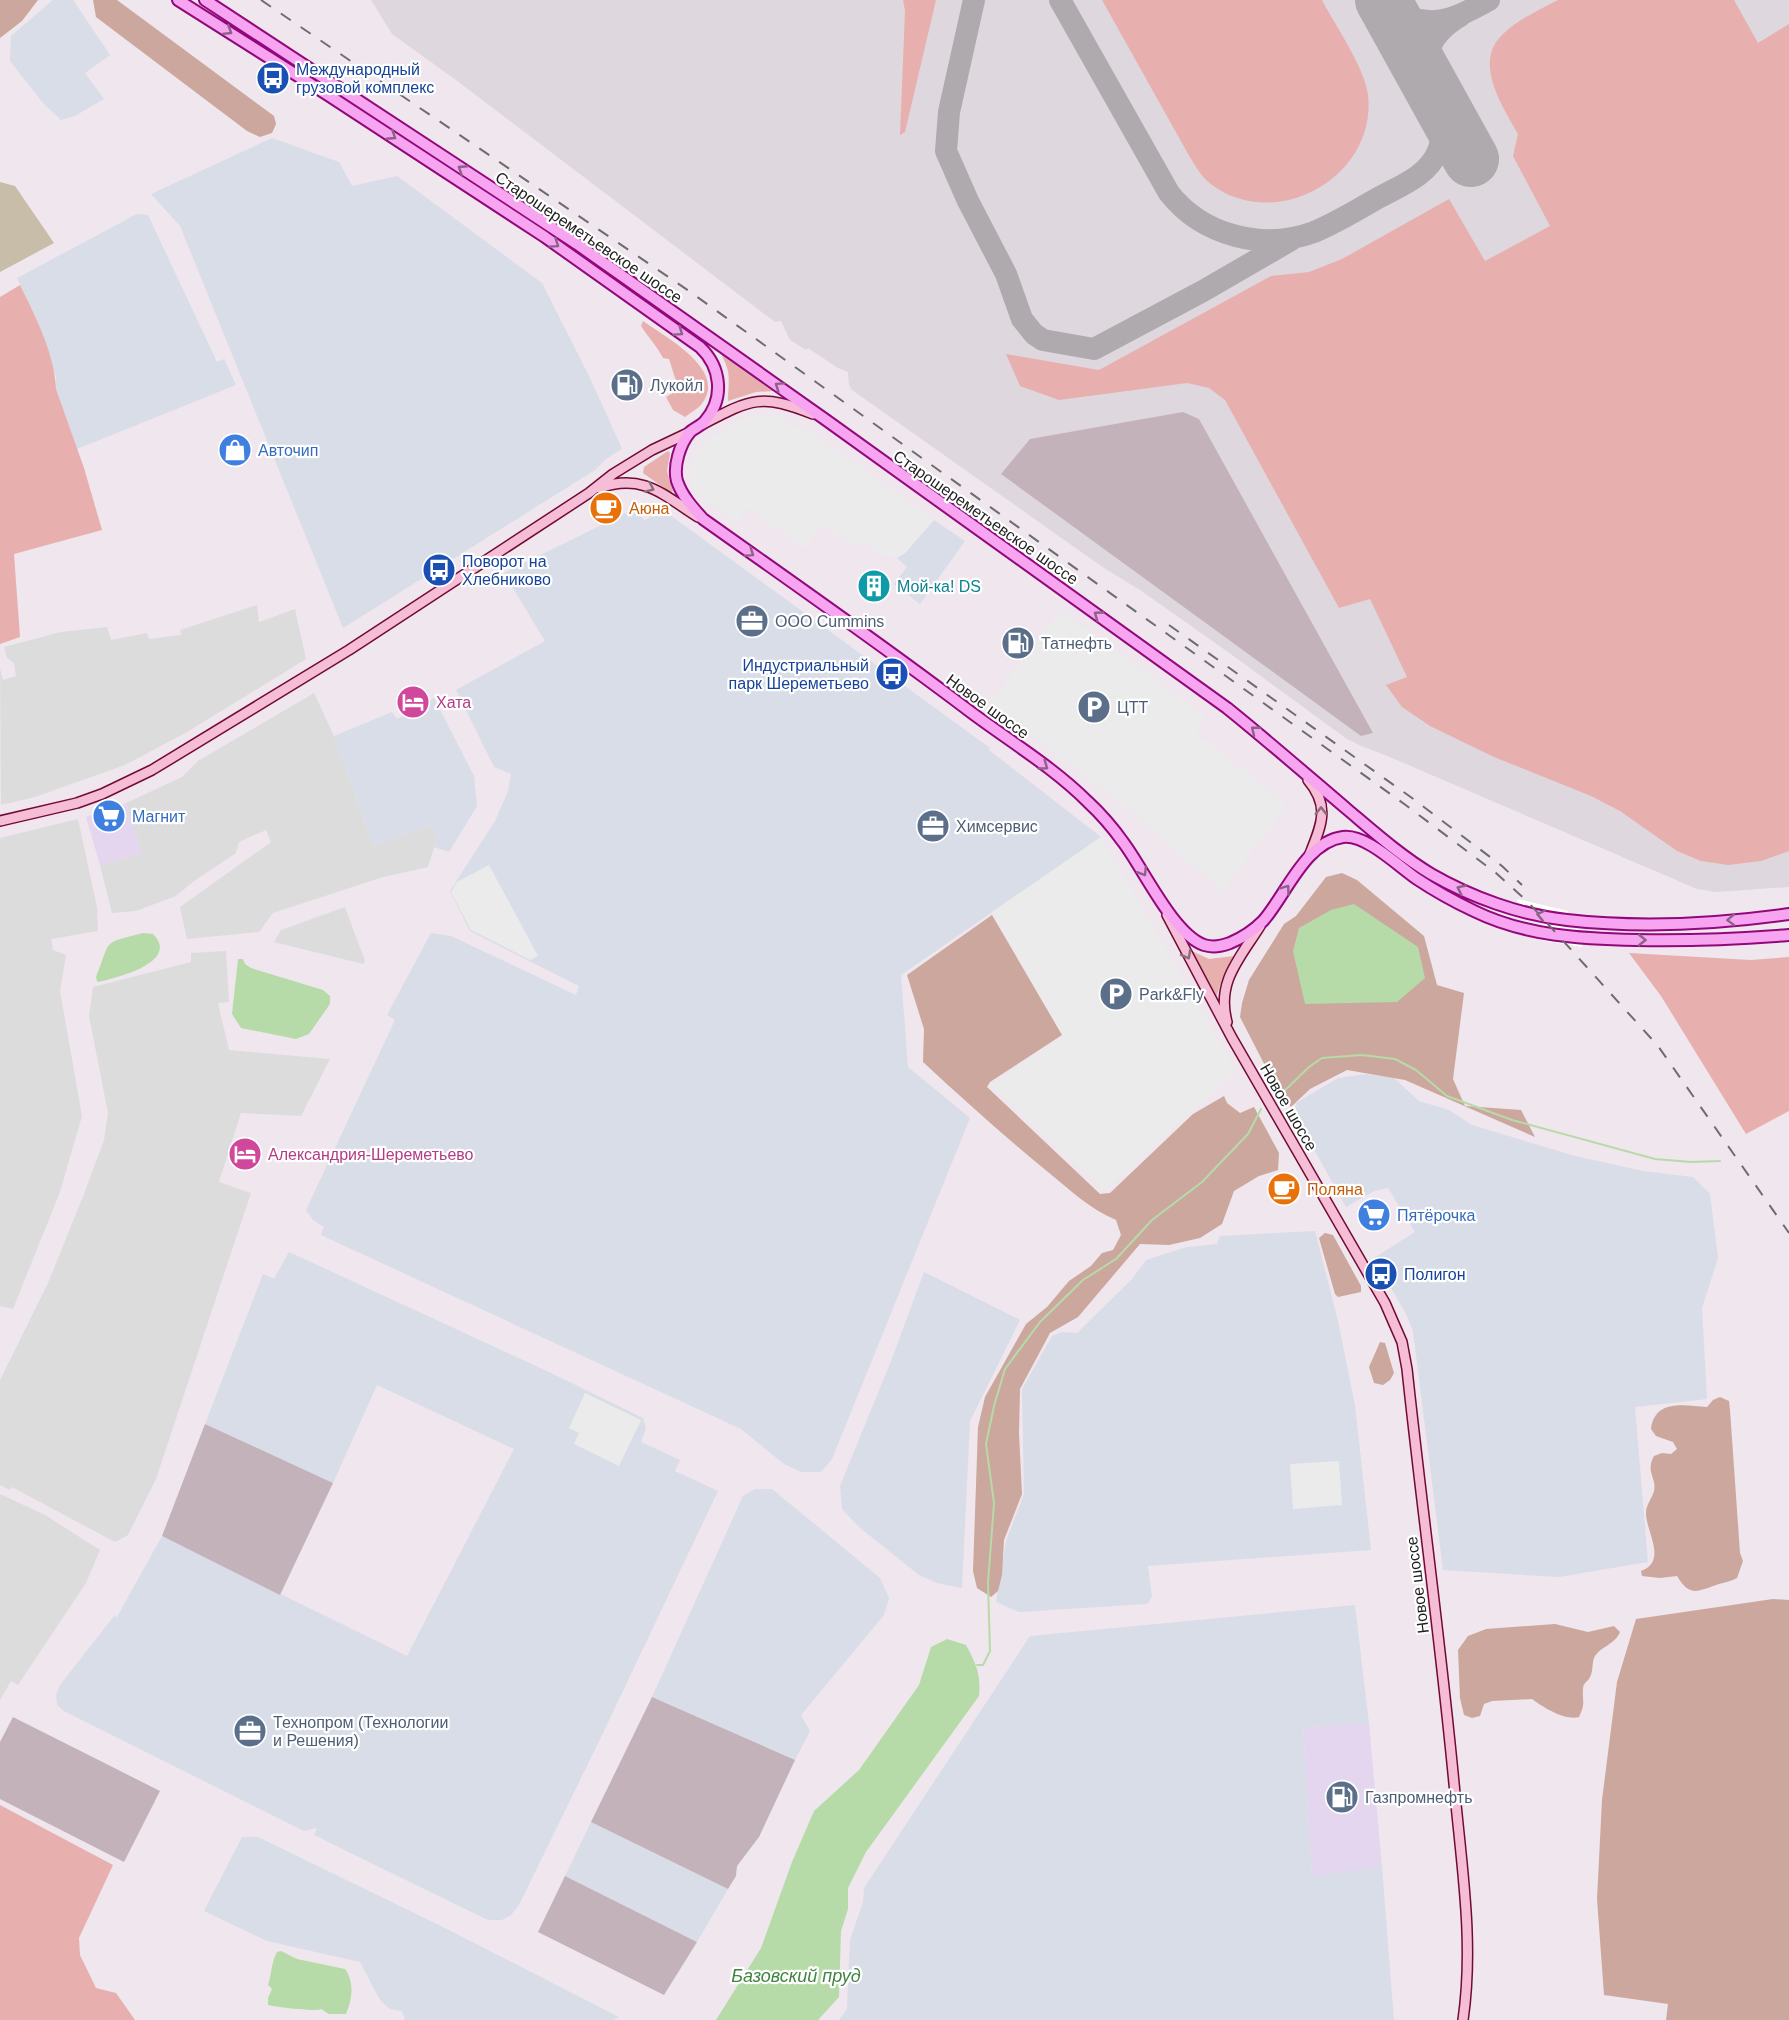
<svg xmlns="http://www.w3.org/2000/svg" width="1789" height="2020" viewBox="0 0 1789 2020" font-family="Helvetica,sans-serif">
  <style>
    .residential { fill: #dddcdd }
    .commercial { fill: #e4d6ef }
    .industrial { fill: #d8dde8 }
    .airport { fill: #ded7dd }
    .construction { fill: #c4b2bb }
    .grass { fill: #e7b0af }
    .forest { fill: #cca79d }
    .cemetery { fill: #c7bda8 }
    .parking { fill: #ebebeb }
    .water { fill: #b6dba9 }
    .pier { fill: #fff }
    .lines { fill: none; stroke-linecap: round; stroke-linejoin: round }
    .stream { stroke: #b6dba9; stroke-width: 2 }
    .taxiway { stroke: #aeaaae; stroke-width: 22 }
    .runway { stroke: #aeaaae; stroke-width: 56 }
    .secondary-casing { stroke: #720b33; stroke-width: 12 }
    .primary-casing { stroke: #92087a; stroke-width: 14 }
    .secondary { stroke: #f6bdd7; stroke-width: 9 }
    .primary { stroke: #f7a4f1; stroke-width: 10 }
    .rail { stroke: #6d6d6d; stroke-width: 2; stroke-dasharray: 12 12; stroke-linecap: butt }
    .oneway { stroke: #8b6288 }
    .oneway2 { stroke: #8a6e7b }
    .labels { text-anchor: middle; stroke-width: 4.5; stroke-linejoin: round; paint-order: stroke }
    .transit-label { font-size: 16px; fill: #164399; stroke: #fff; text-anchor: start }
    .street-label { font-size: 16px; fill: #1f1f1f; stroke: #fff }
    .service-label { font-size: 16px; fill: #4e5e75; stroke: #fff; text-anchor: start }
    .shop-label { font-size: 16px; fill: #366cbe; stroke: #fff; text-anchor: start }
    .food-label { font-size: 16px; fill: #c56008; stroke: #fff; text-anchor: start }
    .culture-label { font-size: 16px; fill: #0d838f; stroke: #fff; text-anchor: start }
    .hotel-label { font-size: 16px; fill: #b23c85; stroke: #fff; text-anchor: start }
    .water-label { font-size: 18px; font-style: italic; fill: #408441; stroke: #fff }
  </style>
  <rect width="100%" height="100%" fill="#efe6ee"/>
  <!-- residential -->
  <path class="residential" d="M257 605 259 622 295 609 306 659 187 732 125 765 35 797 1 805 0 668 3 680 16 676 14 663 7 658 4 647 61 632 107 627 111 640 147 633 149 639 181 635 180 630Z
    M314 693 334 736 373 845 433 825 437 838 428 867 380 878 273 913 259 932 187 939 180 907 271 842 266 830 239 842 236 853 194 881 176 896 136 911 112 913 100 865 142 853 126 803 182 777 198 761Z
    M78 819 97 907 98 931 51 939 53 950 66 955 60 991 82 1116 60 1192 13 1309 0 1306V838Z
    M345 907 365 961 363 964 274 942 281 930Z
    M226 951 229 1002 218 1003 229 1050 330 1059 301 1116 241 1113 219 1182 251 1193 156 1479 128 1535 115 1542 12 1487 10 1490 0 1485V1380L48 1283 84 1194 104 1140 108 1113 89 1016 93 987 191 962V953Z
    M0 1494 45 1515 100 1550 86 1583 18 1685 11 1681 0 1700Z"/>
  <!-- commercial -->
  <path class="commercial" d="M126 803 142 853 100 865 86 817Z
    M1369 1724 1382 1867 1312 1877 1303 1727Z"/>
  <!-- industrial -->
  <path class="industrial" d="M53 0H73L110 55 85 73 104 99 75 116 61 120 43 103 10 61 11 36Z
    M272 138 339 162 352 186 397 176 542 283 591 380 622 449 606 459 595 470 343 628 180 226 151 194Z
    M137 214 148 215 217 362 224 359 236 385 77 449 56 389V377L37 320 17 278Z
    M636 508 644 521 663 510 990 748 989 750 1101 837 901 975 908 1067 970 1118 832 1459 821 1472H801L784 1464 741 1429 321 1235 324 1227 313 1220 306 1210 395 1020 387 1015 431 933 451 936 576 995 579 986 470 931 450 891 495 821 508 791 511 774 494 767 456 690 545 641 504 573Z
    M934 520 965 541 920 604 894 584 907 567 897 558 905 553Z
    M434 698 474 776 477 806 449 852 434 847 437 838 433 825 373 845 334 736 392 712 397 719Z
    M1367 1074 1394 1078 1419 1101 1449 1110 1472 1125 1575 1156 1643 1171 1693 1177 1710 1194 1718 1258 1702 1308 1707 1399 1635 1407 1648 1562 1559 1577 1443 1570 1413 1331 1407 1316 1374 1258 1415 1232 1388 1188 1374 1191 1346 1207 1295 1115 1296 1103 1338 1078Z
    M1315 1231 1338 1321 1355 1405 1371 1550 1148 1566 1152 1597 1147 1604 1019 1612 996 1602 1006 1541 1024 1494 1022 1389 1052 1336 1062 1332 1077 1333 1132 1279 1146 1260 1187 1247 1217 1244 1220 1236Z
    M289 1252 551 1373 643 1418 646 1429 641 1442 680 1460 675 1471 718 1491 602 1735 519 1905 511 1915 502 1920H488L416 1885 314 1835 317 1828 304 1831 64 1711 57 1705 56 1695 60 1685 114 1616 117 1617 162 1536 407 1656 514 1449 377 1385 333 1483 205 1424 263 1274 274 1279Z
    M924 1272 1020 1320 970 1421 962 1588 937 1583 919 1575 859 1527 842 1509 840 1486 891 1361Z
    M755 1489H772L880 1578 889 1598 884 1615 801 1715 810 1731 795 1760 652 1697 743 1496Z
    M1355 1605 1369 1724 1303 1727 1312 1876 1382 1867 1394 2020H839L847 2009 850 1940 863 1902 864 1888 1030 1636Z
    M591 1822 728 1889 697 1942 565 1876Z
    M242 1837H258L443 1927 619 2017 612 2020H405L402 2011 390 2009 380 2000 360 1962 267 1941 204 1911Z"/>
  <!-- airport -->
  <path class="airport" d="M371 0H1789V887L1716 892 1697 889 1385 755 1361 746 1347 739 1228 652 1140 590 1104 568 852 390 849 385 848 372 838 368 808 348 806 350 790 340 781 321 775 322 456 80 392 34Z"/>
  <!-- construction -->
  <path class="construction" d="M1183 412 1199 419 1373 733 1361 736 1001 474 1030 439Z
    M205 1424 333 1483 280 1595 162 1536Z
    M652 1697 795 1760 759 1837 737 1866 736 1876 728 1889 591 1822Z
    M13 1717 160 1791 124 1862 0 1799V1742Z
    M565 1876 697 1942 664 1995 538 1932Z"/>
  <!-- grass -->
  <path class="grass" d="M903 0H936L905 132 900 135 905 11Z
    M1102 0H1322C1335 25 1365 68 1368 95 1377 176 1278 233 1212 185 1201 177 1194 164 1187 152Z
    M1558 0H1734L1758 43 1789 24V851L1761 861 1728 865 1701 861 1677 851 1620 811 1591 796 1494 757 1430 726 1402 707 1386 685 1407 677 1370 599 1339 608 1225 400 1209 388 1187 383 1059 400 1020 386 1006 354 1099 370 1271 276 1309 272 1342 259 1449 199 1485 261 1550 226 1513 156 1518 134C1503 107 1473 63 1502 35 1517 20 1539 10 1558 0Z
    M20 285C35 315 55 355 56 389L84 468 102 530 14 554 20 637 0 644V297Z
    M643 321C665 337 731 371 700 406 696 410 690 413 685 417L673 410 666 397 674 392 673 386 676 381 669 359 663 358C657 346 648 337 641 326Z
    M723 353 772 388 774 391 756 392 728 401C728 383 732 374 722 356Z
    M668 451 670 453 667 471 673 491 671 493 643 473 644 467Z
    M1192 951 1209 959 1234 956 1222 979 1216 998Z
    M1629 953 1751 960 1789 957V1111L1746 1134 1661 996Z
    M0 1805 113 1865 79 1938 80 1955 96 1988 116 1993 135 2020H0Z"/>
  <!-- forest -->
  <path class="forest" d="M0 0H38L22 21 0 38Z
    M93 0H117L274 116 276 124 272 133 260 137 247 131 96 17Z
    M1342 873 1357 880 1424 936 1437 985 1464 993 1453 1079 1465 1106 1521 1110 1535 1137 1405 1080 1347 1070 1310 1089 1291 1107 1276 1087 1240 1017 1242 1003 1249 980 1284 924 1296 916 1326 877Z
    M992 915 1062 1035 990 1082 987 1087 1100 1194 1110 1193 1193 1114 1224 1096 1227 1103 1240 1113 1254 1107 1279 1153 1278 1170 1259 1176 1234 1191 1222 1224 1200 1238 1169 1245 1140 1244 1078 1317 1050 1333 1020 1389 1019 1433 1022 1494 1004 1540 1002 1575 998 1591 991 1597 977 1588 973 1571 978 1427 985 1397 1026 1324 1047 1307 1069 1281 1091 1266 1102 1253 1113 1250 1121 1235 1116 1220C1090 1209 1070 1190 1048 1172 1005 1137 964 1100 923 1062L924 1029 907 975Z
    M1325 1233 1333 1235 1361 1286V1292L1338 1297 1335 1294 1319 1238Z
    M1380 1342 1385 1343 1394 1373 1390 1380 1383 1385 1374 1383 1369 1367Z
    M1720 1397 1729 1401 1730 1410 1740 1553 1743 1561 1737 1578C1731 1581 1726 1582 1719 1584 1698 1591 1690 1598 1677 1576L1660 1578 1642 1576 1641 1571C1668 1561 1646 1532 1646 1513 1646 1504 1652 1499 1654 1491 1657 1478 1645 1472 1654 1456L1662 1453 1671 1454 1677 1449 1673 1442 1656 1436 1651 1429C1655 1398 1686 1406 1707 1407L1713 1400Z
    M1773 1599 1789 1600V2020H1666L1668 2004 1604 1995 1597 1899 1602 1800 1617 1682 1636 1619Z
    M1555 1624 1588 1632 1614 1626 1620 1632C1615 1645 1600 1646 1594 1658 1592 1664 1593 1672 1590 1677 1588 1682 1583 1682 1583 1689 1582 1702 1586 1702 1579 1717 1566 1721 1544 1708 1532 1699L1492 1701 1484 1704 1480 1716 1472 1718 1464 1715 1460 1698 1458 1650 1468 1636 1486 1629Z"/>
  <!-- cemetery -->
  <path class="cemetery" d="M0 182 15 186 54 243 0 272Z"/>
  <!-- parking -->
  <path class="parking" d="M757 415 777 417 816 436 934 520 905 553 897 558 885 556 866 544 848 542 823 523 805 549 748 507 736 522 694 491 690 481 691 461 703 443 745 417Z
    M1060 610 1207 717 1195 733 1287 805 1222 891 1130 810 1001 712 991 702Z
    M1101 837 1236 1071 1105 1191 990 1085 1063 1036 992 912Z
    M489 865 538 956 530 960 471 930 451 892 457 882Z
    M585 1393 641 1420 619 1466 574 1444 579 1433 569 1428Z
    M1339 1461 1342 1505 1293 1509 1290 1464Z"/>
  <!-- water -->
  <path class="water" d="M1354 904 1418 947 1425 978 1397 1002 1305 1004 1293 951 1299 928 1331 910Z
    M143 933 153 934C181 962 116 978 98 982L97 981 96 977C112 939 100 944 143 933Z
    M238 959H243L245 964 251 968 323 990 330 996V1004L309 1034 296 1039 241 1028 232 1014Z
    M947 1639 966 1645C976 1664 981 1673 979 1696L866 1852 848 1888V1909L841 1931 839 1997 818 2020H716L761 1948 792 1862 814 1811 859 1770 919 1685 931 1647Z
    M281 1951 297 1959 345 1969C355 1983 352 2000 346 2014H329L321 2009C315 2012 277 2007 268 2005V1998L272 1989 268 1985C272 1973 271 1963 277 1952Z"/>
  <!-- pier -->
  <path class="pier" d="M1518 899 1568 911 1566 927 1585 930 1582 947 1539 940 1542 923 1514 916Z"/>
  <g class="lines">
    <!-- stream -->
    <path class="stream" d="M1277 1098 1309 1067 1322 1058 1362 1055 1395 1059 1416 1070 1447 1096 1512 1120 1655 1159 1691 1162 1720 1161
      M977 1665H983L990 1651 988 1583 994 1503 986 1444 994 1406 1005 1369 1040 1322 1083 1280 1116 1259 1152 1220 1202 1182 1248 1134 1261 1109"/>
    <!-- taxiway -->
    <path class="taxiway" d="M974 0 949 112 946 151 968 201 1006 274 1022 319 1034 334 1043 340 1094 349 1203 291 1291 240
      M1060 0 1169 193C1203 236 1263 251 1314 232 1336 223 1357 210 1378 198 1400 186 1428 176 1438 151 1459 100 1390 58 1460 16
      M1387 0C1393 9 1399 13 1409 17 1439 29 1463 14 1489 0"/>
    <!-- runway -->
    <path class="runway" d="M1383 0 1471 159"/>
    <!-- secondary casing -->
    <g class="secondary-casing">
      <path id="secondary" d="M703 424C751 399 761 393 813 414
        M599 488C643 473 662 494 698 517
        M1308 780C1331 807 1321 826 1309 856
        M0 821 77 803 102 794 152 770 349 650 589 493 613 474 652 450 690 432
        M1167 915 1232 1038 1385 1303 1402 1342 1407 1369C1422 1510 1442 1652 1455 1794 1462 1869 1474 1944 1463 2020
        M1227 1022C1216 982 1240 958 1260 926"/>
    </g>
    <!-- primary casing -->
    <g class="primary-casing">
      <path id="primary" d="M178 0 328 95 545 237 700 347C721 367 725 398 705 421 701 426 694 428 690 432 680 444 673 466 677 481 682 496 693 508 703 519 793 583 884 646 972 713 1011 742 1054 768 1088 802 1101 814 1113 828 1123 842 1143 868 1173 934 1204 945 1213 948 1222 946 1230 943 1242 938 1254 930 1263 921 1286 895 1305 842 1343 837 1366 834 1398 866 1417 879 1435 891 1455 902 1474 911 1525 936 1582 939 1637 940 1688 941 1738 939 1789 935
        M205 0 577 244 826 420 1227 708C1268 741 1308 776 1348 810 1374 832 1401 856 1431 874 1471 897 1520 915 1567 920 1638 928 1718 924 1789 914"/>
    </g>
    <!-- secondary -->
    <use href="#secondary" class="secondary"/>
    <!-- primary -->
    <use href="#primary" class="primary"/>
    <!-- rail -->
    <path class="rail" d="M261 0 689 291 1407 806 1496 873 1528 902 1658 1046 1789 1233
      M1169 625 1412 798 1502 866 1522 885"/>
  </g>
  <!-- one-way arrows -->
  <defs><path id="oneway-chevron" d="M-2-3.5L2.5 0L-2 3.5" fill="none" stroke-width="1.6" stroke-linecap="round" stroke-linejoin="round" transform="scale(1.5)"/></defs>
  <g class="oneway">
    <use href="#oneway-chevron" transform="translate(228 31) rotate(32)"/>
    <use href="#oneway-chevron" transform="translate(392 136) rotate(33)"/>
    <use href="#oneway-chevron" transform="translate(462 169) rotate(-147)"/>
    <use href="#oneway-chevron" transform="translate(555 244) rotate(35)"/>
    <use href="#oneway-chevron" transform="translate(679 332) rotate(35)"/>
    <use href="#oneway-chevron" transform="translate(779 386) rotate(-145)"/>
    <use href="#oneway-chevron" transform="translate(750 553) rotate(35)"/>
    <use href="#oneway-chevron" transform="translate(1098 615) rotate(-144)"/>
    <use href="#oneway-chevron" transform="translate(1255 730) rotate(-142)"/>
    <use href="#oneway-chevron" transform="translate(1044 766) rotate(36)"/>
    <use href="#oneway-chevron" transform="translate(1143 872) rotate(58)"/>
    <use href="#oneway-chevron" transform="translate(1286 889) rotate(-54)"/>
    <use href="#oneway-chevron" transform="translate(1461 889) rotate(-155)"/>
    <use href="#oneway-chevron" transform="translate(1541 915) rotate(-168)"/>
    <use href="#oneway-chevron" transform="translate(1731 920) rotate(178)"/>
    <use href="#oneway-chevron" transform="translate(1642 940) rotate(1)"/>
  </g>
  <g class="oneway2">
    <use href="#oneway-chevron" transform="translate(650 488) rotate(24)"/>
    <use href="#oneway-chevron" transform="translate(1321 811) rotate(-89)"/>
    <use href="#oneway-chevron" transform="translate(1187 955) rotate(62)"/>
  </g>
  <!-- icons -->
  <defs>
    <g id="bus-disc" transform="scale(1.725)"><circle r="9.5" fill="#1a4fb4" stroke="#fff"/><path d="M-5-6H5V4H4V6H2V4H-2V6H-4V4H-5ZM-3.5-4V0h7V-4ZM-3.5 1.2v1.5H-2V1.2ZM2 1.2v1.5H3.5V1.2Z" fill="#fff"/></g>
    <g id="fuel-disc" transform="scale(1.725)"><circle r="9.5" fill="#5c6f8a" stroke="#fff"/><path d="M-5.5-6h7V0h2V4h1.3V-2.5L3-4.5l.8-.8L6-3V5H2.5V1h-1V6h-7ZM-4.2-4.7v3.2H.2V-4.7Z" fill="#fff"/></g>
    <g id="shop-disc" transform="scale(1.725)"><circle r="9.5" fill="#3f7fe0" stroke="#fff"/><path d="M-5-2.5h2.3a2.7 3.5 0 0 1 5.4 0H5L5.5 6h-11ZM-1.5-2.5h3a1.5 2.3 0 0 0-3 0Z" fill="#fff"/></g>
    <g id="cafe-disc" transform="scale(1.725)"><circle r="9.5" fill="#e8710a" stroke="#fff"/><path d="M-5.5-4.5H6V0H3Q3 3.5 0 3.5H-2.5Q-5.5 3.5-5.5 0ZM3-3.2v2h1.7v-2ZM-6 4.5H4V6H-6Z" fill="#fff"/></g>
    <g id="building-disc" transform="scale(1.725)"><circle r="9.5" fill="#0f9aa8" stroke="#fff"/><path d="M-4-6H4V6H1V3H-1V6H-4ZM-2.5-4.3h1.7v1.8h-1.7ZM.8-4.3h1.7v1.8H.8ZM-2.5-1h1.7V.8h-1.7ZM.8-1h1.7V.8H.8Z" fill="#fff"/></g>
    <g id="office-disc" transform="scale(1.725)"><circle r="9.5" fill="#5c6f8a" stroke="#fff"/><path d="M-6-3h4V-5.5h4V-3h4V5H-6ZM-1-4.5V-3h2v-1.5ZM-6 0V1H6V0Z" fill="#fff"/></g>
    <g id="hotel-disc" transform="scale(1.725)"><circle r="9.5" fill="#d1479c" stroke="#fff"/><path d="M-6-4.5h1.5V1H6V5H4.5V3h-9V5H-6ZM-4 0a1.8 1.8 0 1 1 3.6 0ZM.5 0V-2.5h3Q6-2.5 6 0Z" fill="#fff"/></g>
    <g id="parking-disc" transform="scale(1.725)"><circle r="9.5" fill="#5c6f8a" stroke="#fff"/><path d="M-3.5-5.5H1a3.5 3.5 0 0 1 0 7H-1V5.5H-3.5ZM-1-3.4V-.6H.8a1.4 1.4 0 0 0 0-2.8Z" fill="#fff"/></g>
    <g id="supermarket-disc" transform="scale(1.725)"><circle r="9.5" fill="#3f7fe0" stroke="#fff"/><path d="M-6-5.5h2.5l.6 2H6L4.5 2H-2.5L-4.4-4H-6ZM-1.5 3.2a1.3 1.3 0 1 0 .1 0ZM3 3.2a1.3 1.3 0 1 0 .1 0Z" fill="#fff"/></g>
  </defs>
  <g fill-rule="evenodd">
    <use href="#bus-disc" x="273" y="78"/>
    <use href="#fuel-disc" x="627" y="385"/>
    <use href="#shop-disc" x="235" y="450"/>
    <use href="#cafe-disc" x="606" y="508"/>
    <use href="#bus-disc" x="439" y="570"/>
    <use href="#building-disc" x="874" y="586"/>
    <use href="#office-disc" x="752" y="621"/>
    <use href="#fuel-disc" x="1018" y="643"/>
    <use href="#bus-disc" x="892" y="674"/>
    <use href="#hotel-disc" x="413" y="702"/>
    <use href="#parking-disc" x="1094" y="707"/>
    <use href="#supermarket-disc" x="109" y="816"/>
    <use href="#office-disc" x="933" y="826"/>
    <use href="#parking-disc" x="1116" y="994"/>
    <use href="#hotel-disc" x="245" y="1154"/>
    <use href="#cafe-disc" x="1284" y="1189"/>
    <use href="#supermarket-disc" x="1374" y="1215"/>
    <use href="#bus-disc" x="1381" y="1274"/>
    <use href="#office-disc" x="250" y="1731"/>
    <use href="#fuel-disc" x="1342" y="1797"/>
  </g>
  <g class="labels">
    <!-- transit labels -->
    <g class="transit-label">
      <text x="296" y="75">Международный<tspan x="296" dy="18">грузовой комплекс</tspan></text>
      <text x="462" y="567">Поворот на<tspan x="462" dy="18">Хлебниково</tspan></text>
      <text x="869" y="671" text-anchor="end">Индустриальный<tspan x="869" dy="18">парк Шереметьево</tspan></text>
      <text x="1404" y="1280">Полигон</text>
    </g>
    <!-- street labels -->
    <g class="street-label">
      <text transform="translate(589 237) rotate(34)" y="6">Старошереметьевское шоссе</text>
      <text transform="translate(986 517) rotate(35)" y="6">Старошереметьевское шоссе</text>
      <text transform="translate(988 706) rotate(36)" y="6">Новое шоссе</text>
      <text transform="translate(1289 1107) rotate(60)" y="6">Новое шоссе</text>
      <text transform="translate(1417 1585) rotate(-97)" y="6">Новое шоссе</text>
    </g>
    <!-- service labels -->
    <g class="service-label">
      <text x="650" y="391">Лукойл</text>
      <text x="775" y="627">OOO Cummins</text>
      <text x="1041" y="649">Татнефть</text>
      <text x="1117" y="713">ЦТТ</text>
      <text x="956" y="832">Химсервис</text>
      <text x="1139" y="1000">Park&amp;Fly</text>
      <text x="273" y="1728">Технопром (Технологии<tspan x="273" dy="18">и Решения)</tspan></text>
      <text x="1365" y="1803">Газпромнефть</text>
    </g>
    <!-- shop labels -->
    <g class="shop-label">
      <text x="258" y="456">Авточип</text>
      <text x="132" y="822">Магнит</text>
      <text x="1397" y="1221">Пятёрочка</text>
    </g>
    <!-- food labels -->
    <g class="food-label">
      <text x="629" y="514">Аюна</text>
      <text x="1307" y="1195">Поляна</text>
    </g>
    <!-- culture labels -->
    <g class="culture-label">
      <text x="897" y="592">Мой-ка! DS</text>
    </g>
    <!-- hotel labels -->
    <g class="hotel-label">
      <text x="436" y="708">Хата</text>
      <text x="268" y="1160">Александрия-Шереметьево</text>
    </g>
    <!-- water labels -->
    <g class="water-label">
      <text x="796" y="1982">Базовский пруд</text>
    </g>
  </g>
</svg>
